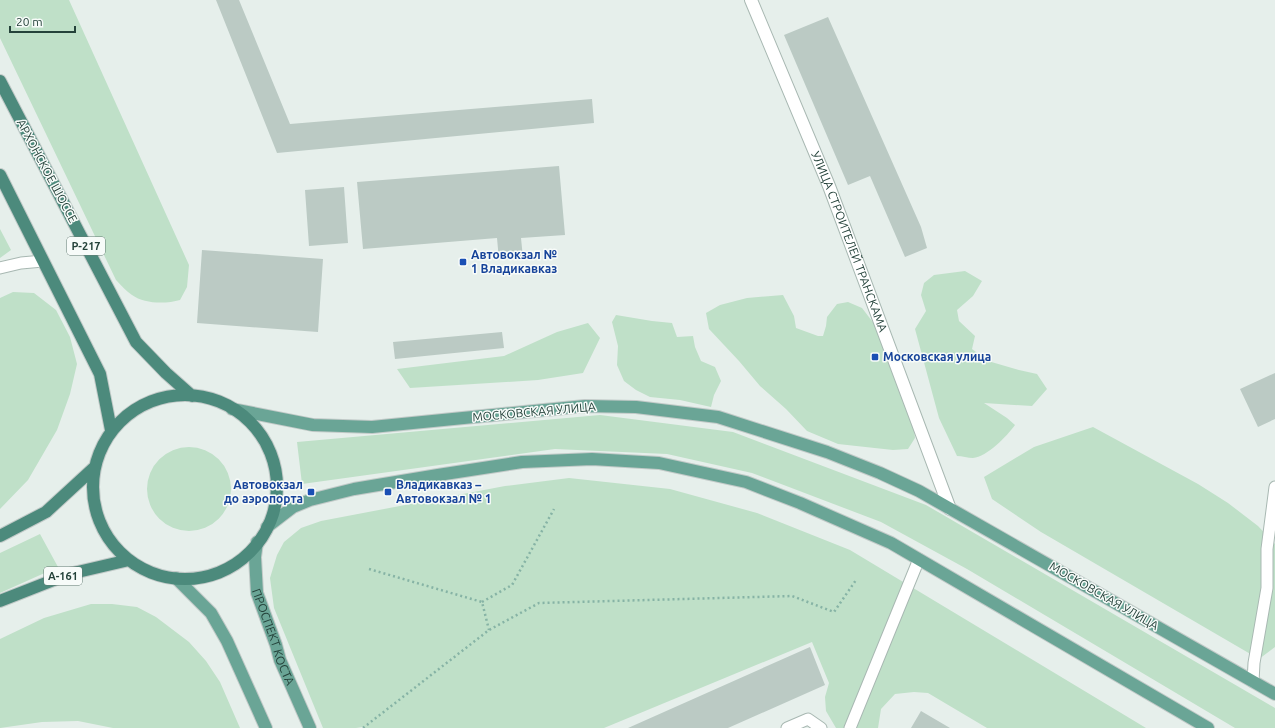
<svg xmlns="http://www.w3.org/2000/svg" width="1275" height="728" viewBox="0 0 1275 728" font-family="Ubuntu,sans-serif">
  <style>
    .green { fill: #bfe0c8 }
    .building { fill: #bbcac4 }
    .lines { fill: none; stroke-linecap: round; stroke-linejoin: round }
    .service-casing { stroke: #a8b8b2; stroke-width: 13 }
    .minor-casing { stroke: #a8b8b2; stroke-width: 14 }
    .primary-casing { stroke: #c2cac8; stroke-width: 14 }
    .trunk-casing { stroke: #c2cac8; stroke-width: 14 }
    .path { stroke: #86b3a5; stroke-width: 2.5; stroke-dasharray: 2 3; stroke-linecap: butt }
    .service { stroke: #fff; stroke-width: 11 }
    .minor { stroke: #fff; stroke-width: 12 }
    .primary { stroke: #6aa596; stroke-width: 12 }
    .trunk { stroke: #4c8a7c; stroke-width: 12 }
    .transit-dot { fill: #1a4fb4; stroke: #f7fbf9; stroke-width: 1.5 }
    .labels { text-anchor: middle; stroke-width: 3; stroke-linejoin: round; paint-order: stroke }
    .shield { fill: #f7fbf9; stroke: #637a73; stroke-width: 1 }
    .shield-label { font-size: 11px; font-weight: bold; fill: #24423a }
    .street-label { font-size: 12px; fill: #24423a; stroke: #f7fbf9 }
    .transit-label { font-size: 12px; font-weight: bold; fill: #164399; stroke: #f7fbf9; text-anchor: start }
  </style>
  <rect width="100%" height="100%" fill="#e6efeb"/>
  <!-- green -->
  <path class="green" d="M0 0H69L189 265 187 287 180 300C166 304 144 304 132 295 126 291 121 285 116 280L0 38Z
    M0 229 11 250 0 258Z
    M965 271 982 281 973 296 957 310 959 321 975 336 972 349 988 361 1019 370 1037 374 1047 389 1032 406 984 403 1007 418 1015 425C1007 436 987 457 973 458 968 458 962 456 957 456L939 418 915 329 926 311 921 295 924 283 934 275Z
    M13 292 34 293 56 310 70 337 77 364 70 394 57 430 28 480 0 509V298Z
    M783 295 794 316 796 328 818 336H823L826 326 827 317 837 304 848 302 862 308 885 338 911 405 915 438 908 449 893 450 838 444 807 431 786 409 760 386 739 361 709 329 706 313 720 305 747 298Z
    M616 315 652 321 672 323 677 337 693 336 695 347 701 361 715 367 721 381 714 395 711 407 680 400 650 397 636 390 624 381 617 365 618 346 612 322Z
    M588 323 600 338 583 373 538 380 410 388 397 369 504 356 557 332Z
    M600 415 733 432 926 505 1275 708V728H1235L967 569 881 522 752 473 667 454 555 449 302 484 297 442Z
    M1093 427 1198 484 1228 503 1258 526 1275 544V647L1259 659 1041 532 992 499 984 477 1034 447Z
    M147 489a42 42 0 1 1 84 0a42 42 0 1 1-84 0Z
    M569 478 670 489 757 513 850 550 1146 728H987L928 693 914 692 895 694 881 709 878 728H836L826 711 825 697 829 683 812 642 604 728H364L363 727 356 728H323L274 608 270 578 277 555 284 542 301 528 321 521 505 486Z
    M40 534 58 567 0 593V553Z
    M91 604H112L137 607 156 617 189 642 206 661 220 682 240 728H113L78 721 42 722 0 728V639L44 618Z"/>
  <!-- building -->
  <path class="building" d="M216 0H239L290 124 592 99 594 123 277 153Z
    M828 17 921 227 927 248 905 257 870 176 848 185 784 35Z
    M559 166 565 235 521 238 523 258 499 260 497 238 363 249 357 182Z
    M344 187 348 243 309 246 305 190Z
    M202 250 323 259 318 332 197 323Z
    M502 332 504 348 395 359 393 342Z
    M1275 373V419L1258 427 1240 389Z
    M810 647 825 685 728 728H628Z
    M921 711 950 728H911Z"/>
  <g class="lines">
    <!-- service casing -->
    <g class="service-casing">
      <path id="service" d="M0 268 21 263 43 261
        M1253 682 1254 663 1267 588V549L1275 487
        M787 728 808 719 821 728
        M850 728 919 559"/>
    </g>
    <!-- minor casing -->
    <g class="minor-casing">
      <g id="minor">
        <path id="s1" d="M751 0 829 186 950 509"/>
      </g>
    </g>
    <!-- primary casing -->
    <g class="primary-casing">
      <g id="primary">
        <path d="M232 409 313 425 372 427 585 406 636 407 718 417 827 452 880 473 919 491 1275 694"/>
        <path d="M267 527 293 507 310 500 354 489 438 475 522 462 592 459 659 463 746 482 800 503 891 543 1208 728"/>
        <path id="s2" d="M257 542 255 557 257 593 276 645 280 660 310 728"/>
        <path d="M176 578 211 613 227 641 266 728"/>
      </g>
    </g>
    <!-- trunk casing -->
    <g class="trunk-casing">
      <path id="trunk" d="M0 81 136 342 166 373 192 396
        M0 175 100 374 111 430
        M93 487a92 92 0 1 1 184 0a92 92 0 1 1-184 0Z
        M0 536 46 512 95 467
        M0 601 69 574 129 560"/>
    </g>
    <!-- path -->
    <path class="path" d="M369 569 482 602 489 630
      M482 602 512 585 554 509
      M363 728 489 630 539 603 792 596 834 612 856 580"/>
    <!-- service -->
    <use href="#service" class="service"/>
    <!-- minor -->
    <use href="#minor" class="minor"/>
    <!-- primary -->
    <use href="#primary" class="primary"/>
    <!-- trunk -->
    <use href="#trunk" class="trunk"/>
  </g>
  <!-- markers -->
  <g class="transit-dot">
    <rect x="459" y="258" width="8" height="8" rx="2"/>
    <rect x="871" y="353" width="8" height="8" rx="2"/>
    <rect x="307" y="488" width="8" height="8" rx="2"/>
    <rect x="384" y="488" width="8" height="8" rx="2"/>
  </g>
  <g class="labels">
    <!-- shield labels -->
    <g class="shield">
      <rect x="67" y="237" width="38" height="18" rx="3"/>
      <rect x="44" y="567" width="38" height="18" rx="3"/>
    </g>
    <g class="shield-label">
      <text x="86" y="250">Р-217</text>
      <text x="63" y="580">А-161</text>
    </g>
    <!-- street labels -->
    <g class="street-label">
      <text transform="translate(47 171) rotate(62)" y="4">АРХОНСКОЕ ШОССЕ</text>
      <text dy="4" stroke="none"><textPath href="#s1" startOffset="261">УЛИЦА СТРОИТЕЛЕЙ ТРАНСКАМА</textPath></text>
      <text transform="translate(534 412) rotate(-5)" y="4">МОСКОВСКАЯ УЛИЦА</text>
      <text transform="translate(1104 596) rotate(30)" y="4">МОСКОВСКАЯ УЛИЦА</text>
      <text dy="4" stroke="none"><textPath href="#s2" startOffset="98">ПРОСПЕКТ КОСТА</textPath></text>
    </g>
    <!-- transit labels -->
    <g class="transit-label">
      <text x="471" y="259">Автовокзал №<tspan x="471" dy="14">1 Владикавказ</tspan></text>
      <text x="883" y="361">Московская улица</text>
      <text x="303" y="489" text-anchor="end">Автовокзал<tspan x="303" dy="14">до аэропорта</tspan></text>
      <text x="396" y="489">Владикавказ –<tspan x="396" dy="14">Автовокзал № 1</tspan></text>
    </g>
  </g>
  <!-- scale -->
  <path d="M10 26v6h65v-6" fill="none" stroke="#24423a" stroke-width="2"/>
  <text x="16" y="26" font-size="12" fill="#24423a" stroke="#f7fbf9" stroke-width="3" paint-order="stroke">20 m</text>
</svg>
